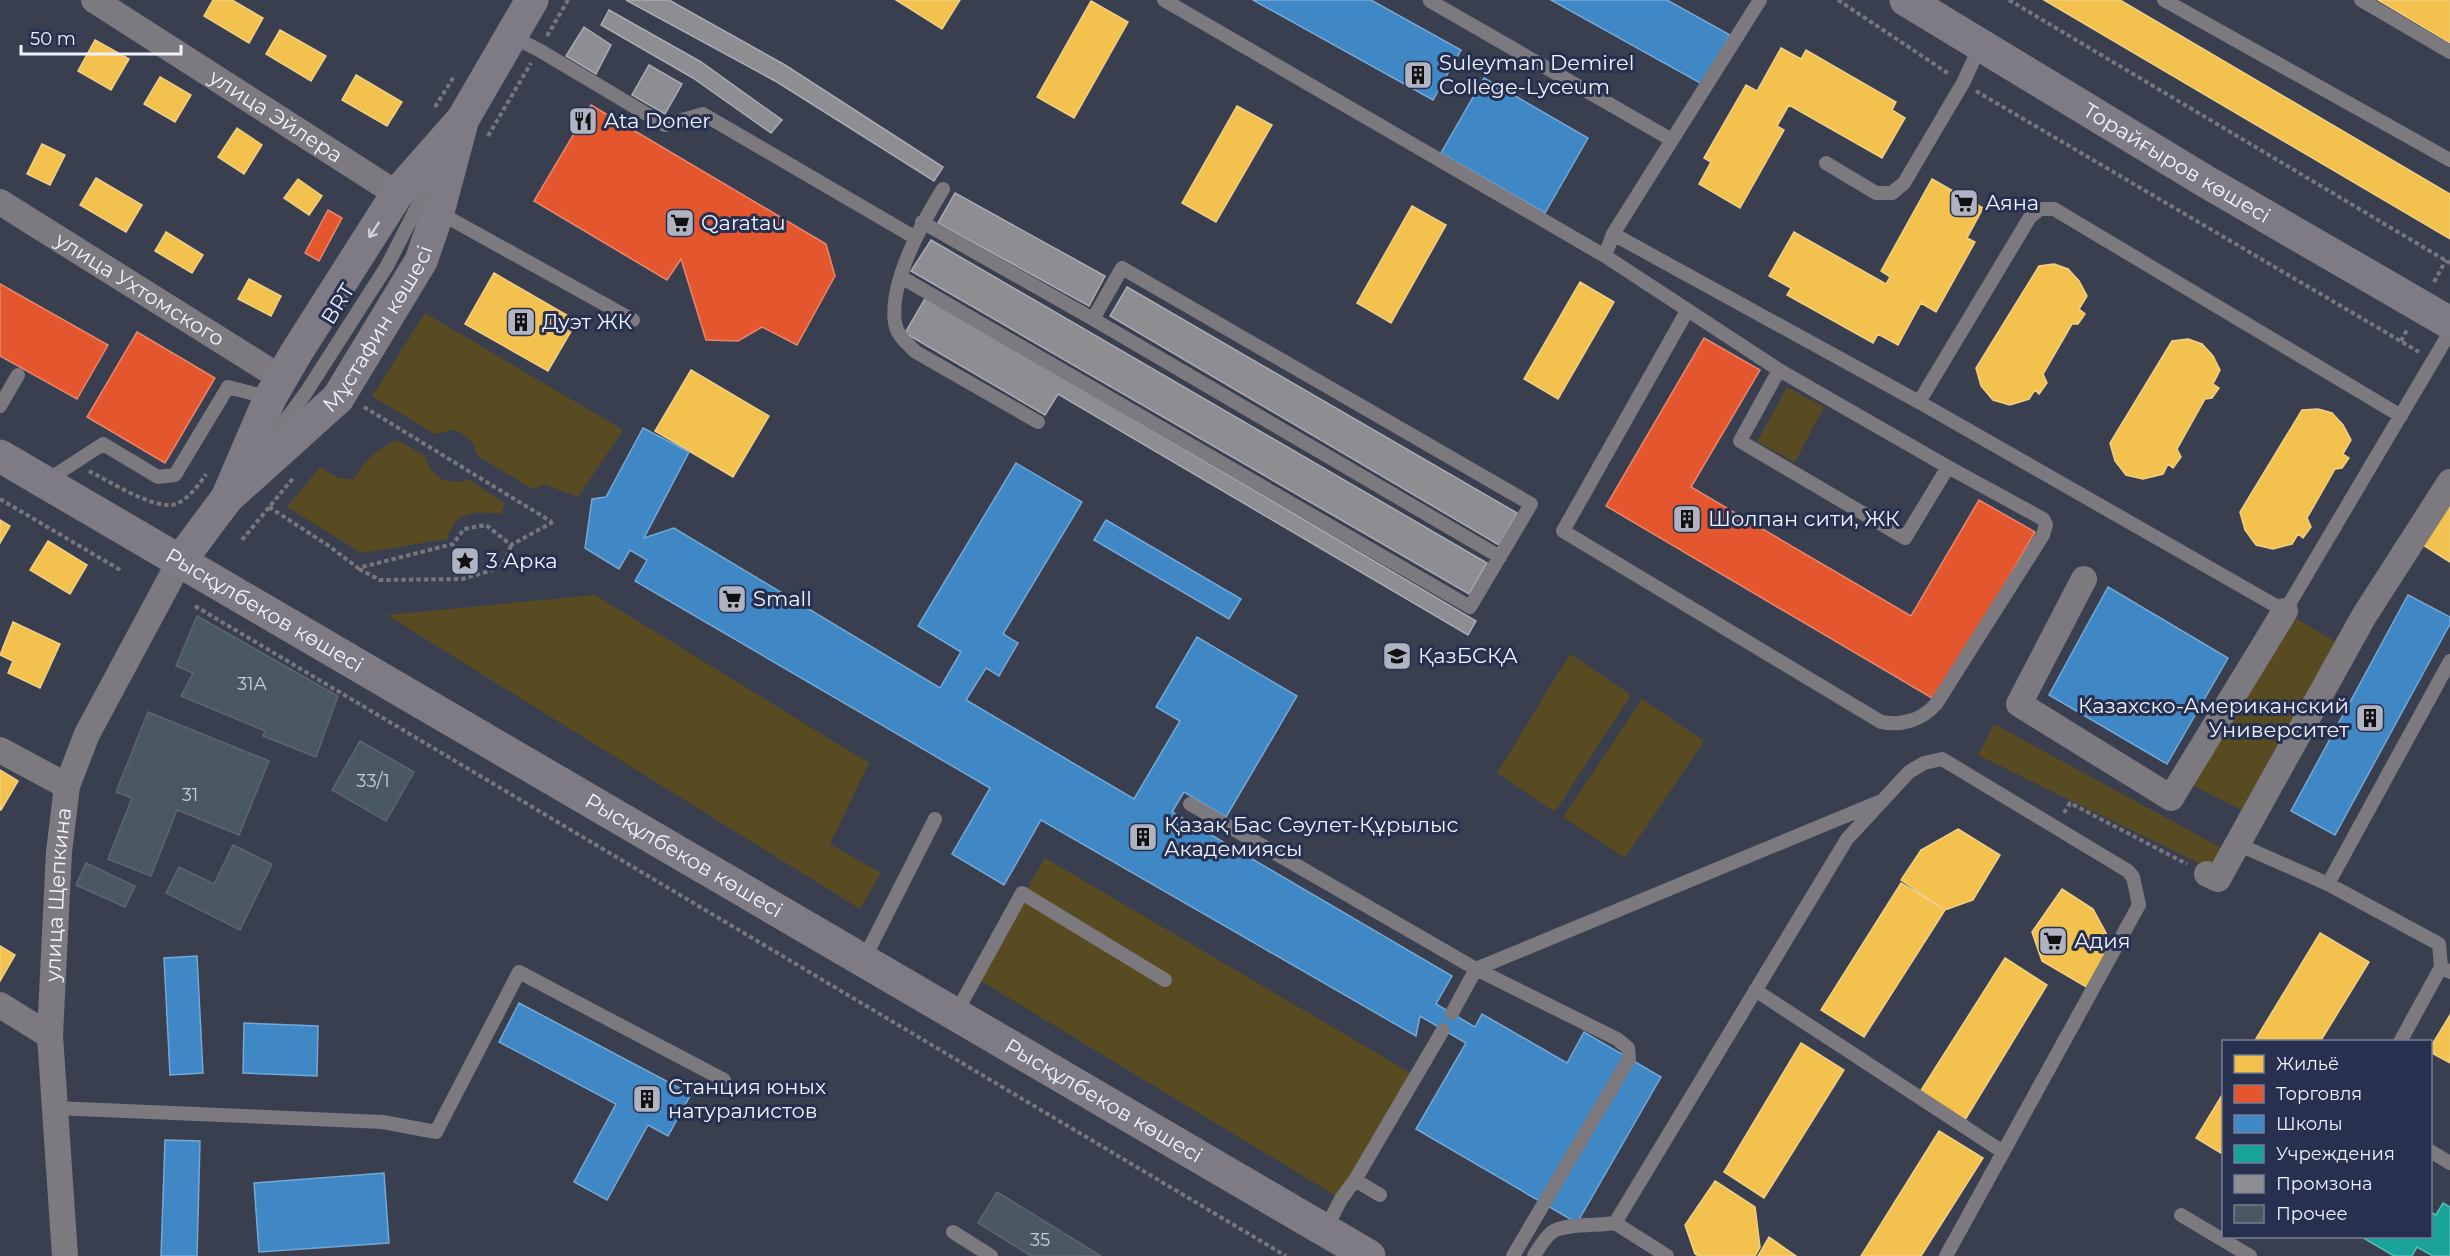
<svg xmlns="http://www.w3.org/2000/svg" width="2450" height="1256" viewBox="0 0 2450 1256" font-family="Montserrat,sans-serif">
  <style>
    .green { fill: #584b21 }
    .homes { fill: #f2c14e; stroke: #f1d083; stroke-width: 1.5 }
    .shops { fill: #e4572e; stroke: #e7866d; stroke-width: 1.5 }
    .schools { fill: #3f88c5; stroke: #74a8d6; stroke-width: 1.5 }
    .public { fill: #17a398; stroke: #58bbb7; stroke-width: 1.5 }
    .industry { fill: #8d8d92; stroke: #aaacb3; stroke-width: 1.5 }
    .building { fill: #4a5861; stroke: #5b6670; stroke-width: 1.5 }
    .lines { fill: none; stroke-linecap: round; stroke-linejoin: round }
    .path { stroke: #77767d; stroke-width: 4; stroke-dasharray: 4.5 3; stroke-linecap: butt }
    .lane { stroke: #7c797f; stroke-width: 14 }
    .street { stroke: #7c797f; stroke-width: 26 }
    .secondary { stroke: #7f7b84; stroke-width: 33 }
    .oneway { stroke: #cdcfda }
    .labels { text-anchor: middle; stroke-width: 6; stroke-linejoin: round; paint-order: stroke }
    .number-label { font-size: 18px; fill: #c6ccd8 }
    .poi-label { font-size: 21px; fill: #eff3ff; stroke: #27304e; text-anchor: start }
    .street-label { font-size: 21px; fill: #eff3ff; stroke: #27304e }
  </style>
  <rect width="100%" height="100%" fill="#3a3f50"/>
  <!-- green -->
  <path class="green" d="M425 313 623 430 578 497 544 484 533 489 478 456 473 443 461 433 452 430 435 434 372 396Z
    M1787 387 1824 407 1795 462 1757 442Z
    M397 440 425 456 430 469 442 480 460 482 468 479 505 504 501 514C475 511 456 509 447 539L362 553 287 507 320 467 340 479H354C364 460 378 449 397 440Z
    M595 595 869 763 830 844 881 873 860 909 387 615Z
    M2295 618 2338 643 2248 813 2194 786 2242 702Z
    M1570 654 1631 695 1555 812 1497 773Z
    M1642 699 1704 741 1625 858 1563 817Z
    M1994 724 2227 851 2215 871 1978 755Z
    M1045 858 1414 1075 1341 1199 976 978Z"/>
  <!-- homes -->
  <path class="homes" d="M213 0H232L263 18 249 43 204 16Z
    M896 0H960L942 29Z
    M2044 0H2120L2450 194V239Z
    M2378 0H2450V43Z
    M1091 1 1128 22 1074 118 1037 97Z
    M280 30 326 56 311 81 266 54Z
    M95 40 129 59 111 90 78 71Z
    M1781 48 1801 59 1806 50 1896 102 1892 110 1905 118 1882 158 1789 105 1777 126 1784 130 1740 208 1699 184 1711 162 1704 158 1746 85 1757 91Z
    M356 75 402 102 387 126 342 100Z
    M160 77 191 95 175 122 144 104Z
    M1237 106 1272 125 1216 222 1182 203Z
    M237 128 262 145 244 174 218 157Z
    M42 144 65 155 50 185 27 174Z
    M96 178 142 205 126 232 80 205Z
    M298 179 322 196 309 215 284 198Z
    M1932 179 1983 208 1967 238 1975 242 1936 312 1921 303 1898 345 1878 334 1873 343 1787 295 1791 288 1769 276 1794 232 1886 284 1890 277 1881 271Z
    M1412 206 1446 225 1391 323 1357 303Z
    M166 232 203 255 192 273 155 251Z
    M2054 264 2068 269 2079 281 2087 296 2079 309 2085 314 2078 324H2072L2043 374 2047 383 2039 394 2035 390 2029 399 2010 405 1993 400 1981 386 1976 368 2039 266Z
    M494 273 577 321 548 371 465 324Z
    M249 279 281 296 271 316 238 299Z
    M1580 282 1614 302 1558 399 1524 379Z
    M2188 339 2202 344 2213 356 2220 370 2213 384 2219 388 2212 398 2205 399 2177 449 2181 457 2173 468 2168 464 2163 474 2143 479 2126 475 2115 461 2110 443 2172 341Z
    M691 370 769 416 733 477 655 431Z
    M2318 409 2332 413 2343 425 2351 440 2343 454 2349 458 2342 468 2335 469 2307 518 2311 527 2303 538 2298 534 2292 544 2273 549 2256 545 2245 530 2240 512 2302 410Z
    M2450 503V562L2423 545Z
    M0 520 10 526 0 543Z
    M48 541 87 565 70 594 30 570Z
    M13 622 60 644 40 688 8 673 13 661 0 655Z
    M0 770 18 781 1 810H0Z
    M1958 829 2000 855 1973 900 1945 910 1901 880 1921 850Z
    M1901 883 1945 910 1864 1037 1821 1010Z
    M2062 889 2093 909 2113 946 2088 988 2042 961 2032 932Z
    M2320 933 2369 962 2320 1042H2254Z
    M0 946 15 955 0 981Z
    M2005 958 2047 985 1965 1120 1920 1092Z
    M2450 1015V1063L2430 1052V1048Z
    M1801 1043 1844 1070 1764 1198 1724 1172Z
    M2224 1092V1155L2196 1138Z
    M1939 1131 1983 1158 1921 1256H1861Z
    M1715 1181 1755 1207 1760 1247 1755 1256H1699L1695 1254 1685 1225Z
    M1769 1237 1796 1256H1758Z"/>
  <!-- shops -->
  <path class="shops" d="M591 105 826 244 835 276 797 345 762 327 738 341 706 340 681 259 667 280 534 201Z
    M328 210 342 218 319 261 305 253Z
    M0 284 108 345 77 399 0 356Z
    M137 332 215 378 165 463 87 417Z
    M1704 338 1760 370 1691 487 1911 616 1979 500 2035 532 1937 701 1606 506Z"/>
  <!-- schools -->
  <path class="schools" d="M1253 0H1371L1461 50 1433 100Z
    M1551 0H1667L1730 35 1702 84Z
    M1484 78 1588 138 1545 213 1441 153Z
    M643 428 689 452 644 538 674 528 940 688 961 652 918 626 1016 463 1082 502 1003 634 1018 643 999 676 986 668 966 700 1134 799 1180 721 1156 707 1197 637 1297 696 1226 817 1184 792 1172 812 1452 976 1436 1004 1475 1027 1482 1014 1567 1063 1584 1032 1661 1077 1577 1223 1416 1129 1466 1043 1420 1016 1416 1036 1041 820 1004 885 952 854 990 788 635 581 647 560 630 550 619 569 585 548 592 499 606 497Z
    M1106 520 1241 599 1229 619 1094 540Z
    M2108 587 2228 658 2167 764 2049 695Z
    M2408 595 2450 617V624L2335 835 2291 811Z
    M197 956 203 1073 170 1075 164 958Z
    M519 1003 691 1094 668 1136 648 1125 607 1200 574 1182 616 1104 499 1042Z
    M244 1023 318 1026 317 1076 243 1073Z
    M165 1140 200 1141 197 1256H161Z
    M384 1173 389 1243 259 1252 254 1183Z"/>
  <!-- public -->
  <path class="public" d="M2443 1203 2450 1207V1256H2433L2417 1247 2412 1256H2394L2360 1236H2430V1212L2436 1215Z"/>
  <!-- industry -->
  <path class="industry" d="M626 0H669L785 65 943 167 934 181 777 82Z
    M609 10 701 62 782 120 771 133 693 78 601 25Z
    M584 27 611 45 596 74 566 56Z
    M649 65 682 84 665 114 632 95Z
    M955 193 1105 276 1089 306 938 223Z
    M931 240 1487 563 1469 594 911 271Z
    M1127 287 1517 513 1499 545 1110 316Z
    M926 297 1476 621 1468 635 1058 394 1045 415 905 333Z"/>
  <!-- building -->
  <path class="building" d="M197 616 338 696 316 757 263 736 265 731 181 696 193 673 176 666Z
    M148 712 269 761 239 835 177 810 151 876 108 859 132 798 116 792Z
    M360 741 414 772 386 821 332 790Z
    M233 845 272 864 240 930 166 893 179 867 214 884Z
    M86 863 135 886 125 907 76 885Z
    M997 1192 1101 1256H1031L978 1223Z"/>
  <g class="lines">
    <!-- path -->
    <path class="path" d="M1838 0 1949 74
      M2009 0 2450 263
      M547 36 568 0
      M1976 91 2419 352
      M435 107 455 75
      M488 136 531 63
      M2434 282 2446 260
      M2401 341 2408 328
      M364 407 552 522
      M89 471C109 481 155 511 176 504 187 500 200 484 206 474
      M0 499 122 571
      M269 507 329 546 358 568 453 544 464 529 486 525 511 545 553 522
      M242 540 294 477
      M359 569 380 580 462 579 490 571 506 560 511 545
      M195 606 1286 1256
      M2064 813 2070 803 2187 864"/>
    <!-- lane -->
    <path class="lane" d="M1164 0 1605 256 1613 234 1760 0
      M2164 0 2450 160
      M2361 0 2450 52
      M1430 1 1672 140
      M511 36 539 50 665 125 703 114 914 237
      M1826 163 1876 193H1892L1904 183 1963 83 1981 44
      M943 189C922 223 889 282 895 323 897 336 907 343 916 352L1038 422
      M438 212 633 320
      M922 222 1093 319 1500 557
      M1613 234 1919 402
      M1605 256 1779 370 1948 467 2043 519 2046 525 2043 535 1936 704C1922 720 1902 726 1881 722L1563 531 1687 311
      M901 277 1470 607 1531 504 1122 268 1093 319
      M1779 370 1740 441 1905 538 1948 467
      M0 406 18 375
      M2401 416 2054 209H2040L2030 217 1919 402 2285 611 2450 332
      M270 441 305 394 387 266 435 172
      M46 481 103 444 158 477 175 475 228 387 270 398
      M1190 804 1476 969 1452 1013
      M2233 842 2328 884 2439 944 2441 967
      M2328 884 2450 661
      M864 959 935 819
      M1476 969 1879 802
      M1476 969 1617 1039 1628 1048 1629 1059 1513 1256
      M1755 990 2003 1152
      M956 1013 1022 893 1165 980
      M2400 1042 2441 967 2450 972
      M55 1108 383 1122 436 1132 519 972 724 1080
      M2430 1151 2450 1163
      M1355 1180 1380 1195
      M2181 1215 2250 1256
      M1325 1230 1341 1199 1355 1180 1443 1030
      M953 1232 991 1256
      M1534 1256C1538 1249 1545 1238 1552 1232 1564 1223 1598 1226 1615 1223
      M1667 1256 1615 1223 1847 839 1909 772 1924 763 1942 759 2128 871 2133 877 2139 905 1946 1256"/>
    <!-- street -->
    <g class="street">
      <path id="s1" d="M94 0 397 194"/>
      <path id="s2" d="M0 202 281 378"/>
      <path d="M2084 579 2019 704 2171 798 2285 611"/>
      <path d="M0 750 67 786"/>
      <path d="M2207 874 2218 879 2364 616 2450 482"/>
      <path d="M0 1005 50 1036"/>
      <path id="s3" d="M65 1256 50 1036 59 852 67 786 87 734 180 561"/>
    </g>
    <!-- secondary -->
    <g class="secondary">
      <path id="s4" d="M1906 0 2205 181 2450 323"/>
      <path id="s5" d="M0 456 1369 1256"/>
      <path d="M227 498 270 398 296 353 397 194 463 119 532 0"/>
      <path id="s6" d="M180 561 227 498 338 398 421 261 438 212 461 126"/>
    </g>
  </g>
  <!-- one-way arrows -->
  <defs><path id="oneway-shaft" d="M-6 0H5M1.5-3L5.5 0L1.5 3" fill="none" stroke-width="1.6" stroke-linecap="round" stroke-linejoin="round" transform="scale(1.5)"/></defs>
  <use class="oneway" href="#oneway-shaft" transform="translate(374 230) rotate(123)"/>
  <!-- icons -->
  <defs>
    <g id="building-square" transform="scale(1.5)"><rect x="-9" y="-9" width="18" height="18" rx="4" fill="#b0b4c2" stroke="#27304e"/><path d="M-4-6H4V6H1V3H-1V6H-4ZM-2.5-4.3h1.7v1.8h-1.7ZM.8-4.3h1.7v1.8H.8ZM-2.5-1h1.7V.8h-1.7ZM.8-1h1.7V.8H.8Z" fill="#111"/></g>
    <g id="restaurant-square" transform="scale(1.5)"><rect x="-9" y="-9" width="18" height="18" rx="4" fill="#b0b4c2" stroke="#27304e"/><path d="M-5-6h1v4h1v-4h1v4h1v-4h1v5L-1.5 .5V6h-2V.5L-5-1ZM5-6V6H3V1.5H1.5Q1.5-4 5-6Z" fill="#111"/></g>
    <g id="supermarket-square" transform="scale(1.5)"><rect x="-9" y="-9" width="18" height="18" rx="4" fill="#b0b4c2" stroke="#27304e"/><path d="M-6-5.5h2.5l.6 2H6L4.5 2H-2.5L-4.4-4H-6ZM-1.5 3.2a1.3 1.3 0 1 0 .1 0ZM3 3.2a1.3 1.3 0 1 0 .1 0Z" fill="#111"/></g>
    <g id="sight-square" transform="scale(1.5)"><rect x="-9" y="-9" width="18" height="18" rx="4" fill="#b0b4c2" stroke="#27304e"/><path d="M0-6L1.8-2.2L6-1.7L2.9 1.2L3.7 5.4L0 3.3L-3.7 5.4L-2.9 1.2L-6-1.7L-1.8-2.2Z" fill="#111"/></g>
    <g id="university-square" transform="scale(1.5)"><rect x="-9" y="-9" width="18" height="18" rx="4" fill="#b0b4c2" stroke="#27304e"/><path d="M0-5L7-2L0 1L-7-2ZM-4 1L0 2.5L4 1V4Q0 6-4 4Z" fill="#111"/></g>
  </defs>
  <g fill-rule="evenodd">
    <use href="#building-square" x="1418" y="75"/>
    <use href="#restaurant-square" x="583" y="121"/>
    <use href="#supermarket-square" x="1964" y="203"/>
    <use href="#supermarket-square" x="680" y="223"/>
    <use href="#building-square" x="521" y="322"/>
    <use href="#building-square" x="1687" y="519"/>
    <use href="#sight-square" x="465" y="561"/>
    <use href="#supermarket-square" x="732" y="599"/>
    <use href="#university-square" x="1397" y="656"/>
    <use href="#building-square" x="2370" y="718"/>
    <use href="#building-square" x="1143" y="837"/>
    <use href="#supermarket-square" x="2053" y="941"/>
    <use href="#building-square" x="647" y="1099"/>
  </g>
  <g class="labels">
    <!-- number labels -->
    <g class="number-label">
      <text x="252" y="690">31А</text>
      <text x="373" y="787">33/1</text>
      <text x="190" y="801">31</text>
      <text x="1040" y="1246">35</text>
    </g>
    <!-- poi labels -->
    <g class="poi-label">
      <text x="1439" y="70">Suleyman Demirel<tspan x="1439" dy="24">College-Lyceum</tspan></text>
      <text x="604" y="128">Ata Doner</text>
      <text x="1985" y="210">Аяна</text>
      <text x="701" y="230">Qaratau</text>
      <text x="542" y="329">Дуэт ЖК</text>
      <text x="1708" y="526">Шолпан сити, ЖК</text>
      <text x="486" y="568">3 Арка</text>
      <text x="753" y="606">Small</text>
      <text x="1418" y="663">ҚазБСҚА</text>
      <text x="2349" y="713" text-anchor="end">Казахско-Американский<tspan x="2349" dy="24">Университет</tspan></text>
      <text x="1164" y="832">Қазақ Бас Сәулет-Құрылыс<tspan x="1164" dy="24">Академиясы</tspan></text>
      <text x="2074" y="948">Адия</text>
      <text x="668" y="1094">Станция юных<tspan x="668" dy="24">натуралистов</tspan></text>
    </g>
    <!-- street labels -->
    <g class="street-label">
      <text dy="7" stroke="none"><textPath href="#s1" startOffset="216">улица Эйлера</textPath></text>
      <text dy="7" stroke="none"><textPath href="#s4" startOffset="316">Торайғыров көшесі</textPath></text>
      <text dy="7" stroke="none"><textPath href="#s2" startOffset="165">улица Ухтомского</textPath></text>
      <text transform="translate(338 304) rotate(-58)" y="7">BRT</text>
      <text dy="7" stroke="none"><textPath href="#s6" startOffset="308">Мұстафин көшесі</textPath></text>
      <text dy="7" stroke="none"><textPath href="#s5" startOffset="306">Рысқұлбеков көшесі</textPath></text>
      <text dy="7" stroke="none"><textPath href="#s5" startOffset="792">Рысқұлбеков көшесі</textPath></text>
      <text dy="7" stroke="none"><textPath href="#s3" startOffset="362">улица Щепкина</textPath></text>
      <text dy="7" stroke="none"><textPath href="#s5" startOffset="1278">Рысқұлбеков көшесі</textPath></text>
    </g>
  </g>
  <!-- legend -->
  <rect x="2222" y="1040" width="210" height="198" fill="#27304e" stroke="#777e95" stroke-width="1.5"/>
  <rect x="2234" y="1055" width="30" height="18" fill="#f2c14e" stroke="#777e95" stroke-width="1.5"/>
  <text x="2276" y="1070" font-size="18" fill="#eff3ff">Жильё</text>
  <rect x="2234" y="1085" width="30" height="18" fill="#e4572e" stroke="#777e95" stroke-width="1.5"/>
  <text x="2276" y="1100" font-size="18" fill="#eff3ff">Торговля</text>
  <rect x="2234" y="1115" width="30" height="18" fill="#3f88c5" stroke="#777e95" stroke-width="1.5"/>
  <text x="2276" y="1130" font-size="18" fill="#eff3ff">Школы</text>
  <rect x="2234" y="1145" width="30" height="18" fill="#17a398" stroke="#777e95" stroke-width="1.5"/>
  <text x="2276" y="1160" font-size="18" fill="#eff3ff">Учреждения</text>
  <rect x="2234" y="1175" width="30" height="18" fill="#8d8d92" stroke="#777e95" stroke-width="1.5"/>
  <text x="2276" y="1190" font-size="18" fill="#eff3ff">Промзона</text>
  <rect x="2234" y="1205" width="30" height="18" fill="#4a5861" stroke="#777e95" stroke-width="1.5"/>
  <text x="2276" y="1220" font-size="18" fill="#eff3ff">Прочее</text>
  <!-- scale -->
  <path d="M21 45v9h160v-9" fill="none" stroke="#eff3ff" stroke-width="3"/>
  <text x="30" y="45" font-size="18" fill="#eff3ff" stroke="#27304e" stroke-width="4.5" paint-order="stroke">50 m</text>
</svg>
